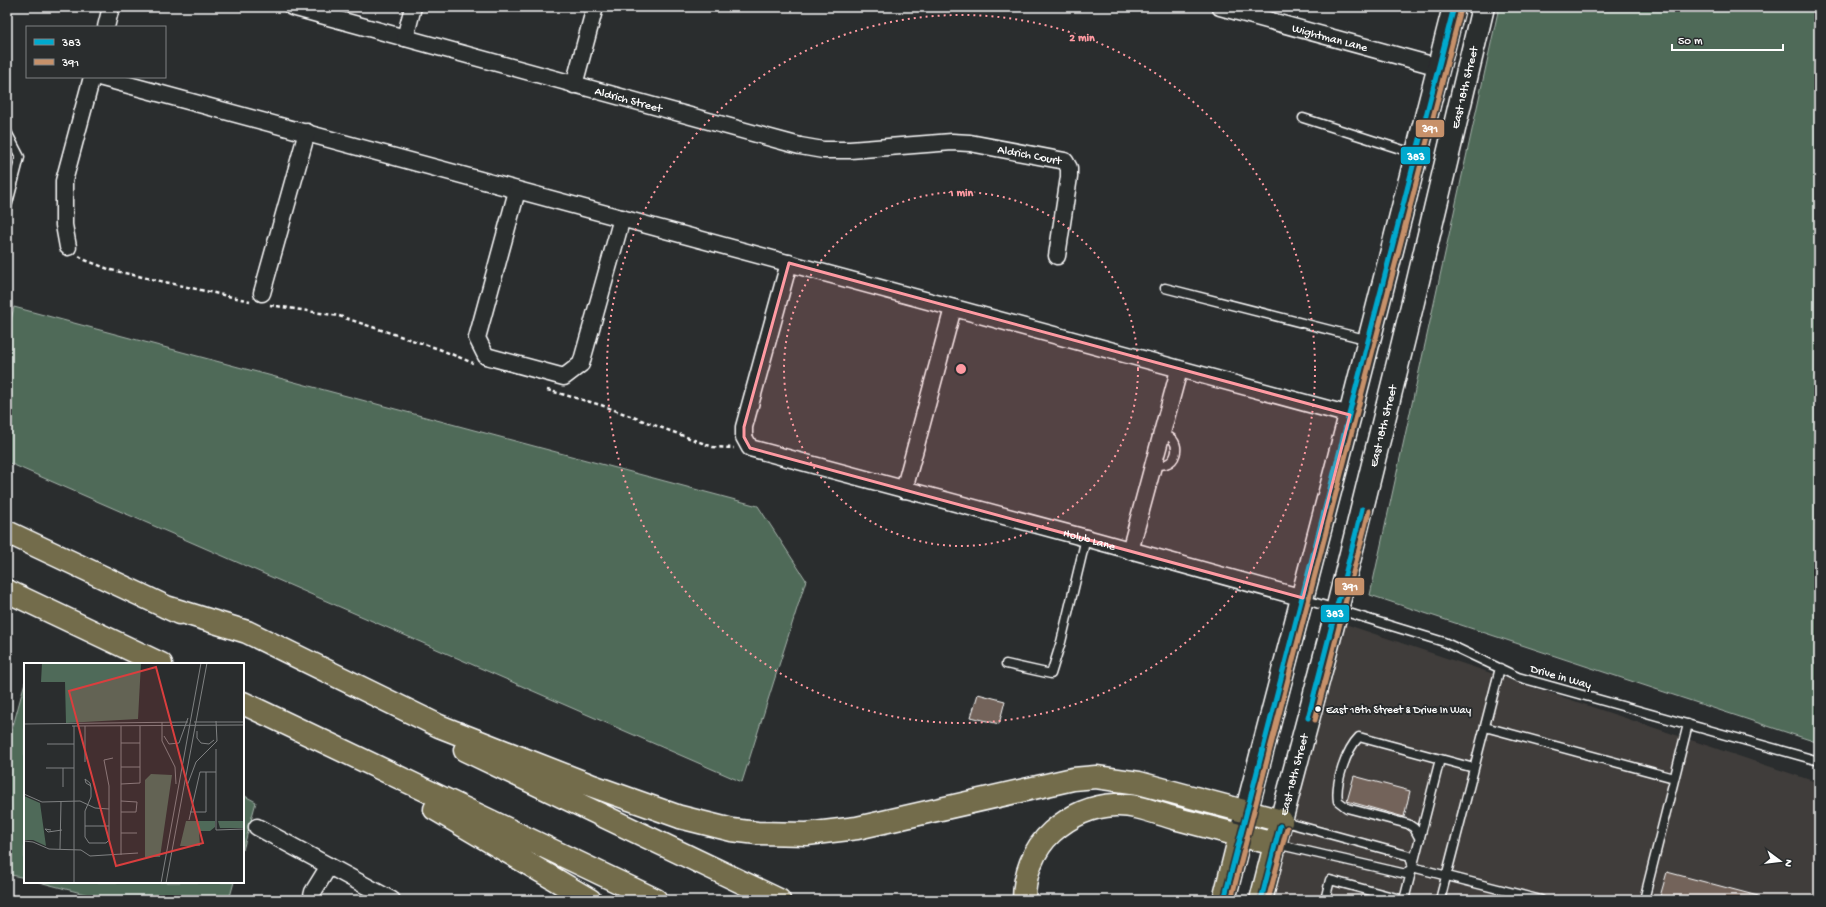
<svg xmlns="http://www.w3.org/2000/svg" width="1826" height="907" viewBox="0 0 1826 907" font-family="'Gochi Hand',sans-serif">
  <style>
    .built { fill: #403d3b }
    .green { fill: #4f6a59; stroke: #a7b4ac }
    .building { fill: #73635a; stroke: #fff }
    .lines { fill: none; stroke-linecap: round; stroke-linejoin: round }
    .service-casing { stroke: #fff; stroke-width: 11 }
    .minor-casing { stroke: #fff; stroke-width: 19 }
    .secondary-casing { stroke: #fff; stroke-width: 25 }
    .primary-casing { stroke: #fff; stroke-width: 25 }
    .motorway-casing { stroke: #fff; stroke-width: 25 }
    .path { stroke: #fff; stroke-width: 2.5; stroke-dasharray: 4 3; stroke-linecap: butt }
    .service { stroke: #2a2d2e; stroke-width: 8 }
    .minor { stroke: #2a2d2e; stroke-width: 16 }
    .secondary { stroke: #2a2d2e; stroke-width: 22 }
    .primary { stroke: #736c4b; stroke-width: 22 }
    .motorway { stroke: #736c4b; stroke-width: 22 }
    .bus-1-casing { stroke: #2a2d2e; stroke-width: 8 }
    .bus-2-casing { stroke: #2a2d2e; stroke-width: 8 }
    .bus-1 { stroke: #00a9ce; stroke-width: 5 }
    .bus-2 { stroke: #c7916a; stroke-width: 5 }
    .marked { fill: #ff9aa2; fill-opacity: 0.2; stroke: #ff9aa2; stroke-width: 3; stroke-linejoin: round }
    .ring { fill: none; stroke: #ff9aa2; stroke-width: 2; stroke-dasharray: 2 4 }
    .bus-dot { fill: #fff; stroke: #2a2d2e; stroke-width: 1.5 }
    .labels { text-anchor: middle; stroke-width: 4; stroke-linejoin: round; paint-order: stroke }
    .bus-label { font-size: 11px; fill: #fff; stroke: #2a2d2e; text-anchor: start }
    .street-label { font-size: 12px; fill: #fff; stroke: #2a2d2e }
    .inset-road { fill: none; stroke: #7f8182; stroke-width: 1 }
    .view { fill: #da3e3e; fill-opacity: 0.15; stroke: #da3e3e; stroke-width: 2 }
    .inset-edge { fill: none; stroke: #fff; stroke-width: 2 }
    .centre { fill: #ff9aa2; stroke: #2a2d2e; stroke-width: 2 }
    .ring-label { font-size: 12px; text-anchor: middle; font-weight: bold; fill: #ff9aa2; stroke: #2a2d2e; stroke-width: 4; stroke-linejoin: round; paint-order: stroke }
    .line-badge { stroke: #2a2d2e; stroke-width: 1.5 }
    .badge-label { font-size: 11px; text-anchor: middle; font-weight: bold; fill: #fff }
  </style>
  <rect width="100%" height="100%" fill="#2a2d2e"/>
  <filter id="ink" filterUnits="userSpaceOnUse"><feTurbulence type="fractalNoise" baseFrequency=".025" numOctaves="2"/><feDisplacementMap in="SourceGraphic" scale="8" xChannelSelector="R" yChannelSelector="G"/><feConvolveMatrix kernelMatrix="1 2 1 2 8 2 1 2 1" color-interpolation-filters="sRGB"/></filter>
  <g filter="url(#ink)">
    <!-- built -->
    <path class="built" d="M1339 622 1819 783V900H1269Z"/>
    <!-- green -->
    <path class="green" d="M1499 7H1819V743L1370 595Z
      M14 307 758 506 806 580 742 782 7 462V337Z
      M25 682V878L7 874V748Z
      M243 795 256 802 243 850Z
      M39 882H234L229 900H108Z"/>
    <!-- building -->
    <path class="building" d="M978 694 1005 701 999 724 971 717Z
      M1354 776 1410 791 1404 817 1347 801Z
      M1667 872 1758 896 1757 900H1659Z"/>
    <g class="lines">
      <!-- service casing -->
      <g class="service-casing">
        <path id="service" d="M1303 118 1416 154
          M7 132 20 157 7 207
          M1165 288 1369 340
          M1154 464C1158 464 1163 466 1166 464 1176 461 1179 448 1173 440 1171 437 1166 435 1162 433
          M1303 599 1444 642 1518 677 1819 761
          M1006 664 1051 674 1061 642 1086 538
          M1485 727 1674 778
          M1281 821 1410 856 1412 864
          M1420 839 1414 828 1408 824 1347 808 1338 801C1335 783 1346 750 1359 737L1474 768
          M1276 844 1406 874 1412 867
          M1412 867 1541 900
          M1325 900 1330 880 1404 900
          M1404 900 1440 759
          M1440 900 1500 668
          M1644 900 1688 724"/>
      </g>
      <!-- minor casing -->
      <g class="minor-casing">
        <g id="minor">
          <path id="s1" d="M292 7 800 146 823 150H850L952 142 970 143 1065 161 1069 168V177L1057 256"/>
          <path id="s2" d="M1220 7 1439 67"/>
          <path d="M106 27 111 7"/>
          <path d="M405 38 413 7"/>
          <path d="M99 77 1350 415"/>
          <path d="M574 85 595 7"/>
          <path d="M517 191 477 338 486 356 564 377 581 364 622 218"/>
          <path d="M68 247 64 225V181L92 77"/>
          <path id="s3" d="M789 263 744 427V437L750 448 1086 538 1303 598"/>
          <path d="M262 293 307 132"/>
          <path d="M904 490 953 308"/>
          <path d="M1130 551 1179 370"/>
          <path d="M257 827 392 900"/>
          <path d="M311 900 313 892 329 866"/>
        </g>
      </g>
      <!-- secondary casing -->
      <g class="secondary-casing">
        <g id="secondary">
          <path id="s4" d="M1281 821 1337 610 1412 306 1483 7"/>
          <path d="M1240 836 1350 415 1454 7"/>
        </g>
      </g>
      <!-- primary casing -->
      <g class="primary-casing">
        <path id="primary" d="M1224 900 1240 836
          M1261 900 1281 821"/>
      </g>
      <!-- motorway casing -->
      <g class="motorway-casing">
        <path id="motorway" d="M7 532 179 613
          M7 591 161 664
          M166 607 247 632 439 726 590 785 680 817 732 830 757 833 807 834 857 828 1073 779 1096 777 1139 783 1281 821
          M243 703 656 900
          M465 750 779 900
          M435 809 590 900
          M1024 900C1024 875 1033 849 1052 832 1070 816 1091 806 1115 805 1135 804 1156 813 1174 818 1208 827 1241 836 1275 844"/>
      </g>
      <!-- path -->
      <path class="path" d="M79 256 85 260 111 270 250 301
        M270 305 339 316 439 349 473 363
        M547 390 601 405 713 447 734 448"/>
      <!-- service -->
      <use href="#service" class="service"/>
      <!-- minor -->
      <use href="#minor" class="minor"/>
      <!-- secondary -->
      <use href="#secondary" class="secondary"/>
      <!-- primary -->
      <use href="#primary" class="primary"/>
      <!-- motorway -->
      <use href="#motorway" class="motorway"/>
      <!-- bus-1 casing -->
      <g class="bus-1-casing">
        <path id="bus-1" d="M1308 718 1362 509
          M1224 900 1454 7
          M1261 900 1280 826"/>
      </g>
      <!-- bus-2 casing -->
      <g class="bus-2-casing">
        <path id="bus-2" d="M1315 720 1369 511
          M1231 900 1461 9
          M1268 900 1287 828"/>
      </g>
      <!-- bus-1 -->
      <use href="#bus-1" class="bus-1"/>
      <!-- bus-2 -->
      <use href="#bus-2" class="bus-2"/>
    </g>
  </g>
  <!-- marked area -->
  <path class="marked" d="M789 263 1350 415 1303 598 750 448 744 437V427Z"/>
  <!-- distance rings -->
  <g class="ring">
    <circle cx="961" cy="369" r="177"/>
    <circle cx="961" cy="369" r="354"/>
  </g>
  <!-- markers -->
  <circle class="bus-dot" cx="1318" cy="709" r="3.5"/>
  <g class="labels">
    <!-- bus labels -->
    <g class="bus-label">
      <text x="1326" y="713">East 18th Street &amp; Drive In Way</text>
    </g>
    <!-- street labels -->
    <g class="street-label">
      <text dy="4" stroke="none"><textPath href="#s2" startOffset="114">Wightman Lane</textPath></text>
      <text dy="4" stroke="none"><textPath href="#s4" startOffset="756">East 18th Street</textPath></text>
      <text dy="4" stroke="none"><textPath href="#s1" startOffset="349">Aldrich Street</textPath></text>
      <text dy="4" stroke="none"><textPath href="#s1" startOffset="758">Aldrich Court</textPath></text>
      <text dy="4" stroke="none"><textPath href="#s4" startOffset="408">East 18th Street</textPath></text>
      <text dy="4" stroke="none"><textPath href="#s3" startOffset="544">Holub Lane</textPath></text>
      <text transform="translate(1561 676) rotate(16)" y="4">Drive in Way</text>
      <text dy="4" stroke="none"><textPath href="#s4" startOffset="48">East 18th Street</textPath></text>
    </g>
  </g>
  <!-- overview -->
  <g transform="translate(24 663)">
    <rect width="220" height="220" fill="#2a2d2e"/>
    <path d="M18 0H117L114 56 42 60 41 19H17ZM127 111 148 112 136 194H121V117ZM0 133 16 140 22 183 9 177H0ZM162 158H191V164L186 168H175L176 183H156ZM194 158H220V165H196Z" fill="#4f6a59"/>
    <path class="inset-road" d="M138 59V78L151 104 152 121M170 59H220M0 61 164 59M48 63 220 62M50 63V220M61 63V99M173 68V75L177 80 185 81 190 77M140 73 145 81 155 80 164 55M97 80H116M23 81H50M192 86V167L220 166M97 104H116M22 105H50M39 105V124M97 121 116 120V63M67 123 62 120 61 116 66 120 67 125V134L61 148V174L65 180H82L85 177V123L80 97 89 95M163 123 172 99 193 78 192 58M0 131 18 139 56 138 71 145 85 146M97 138 113 139 112 149H97M166 149H182V109M165 157 176 109H192M61 163H85M27 167 21 166 24 169 38 167M97 170H113M0 178 9 179 25 186 57 187 66 193 114 190M36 186 37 138M97 192V63M137 220 177 0M142 220 183 0"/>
    <path class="view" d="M132 4 179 180 92 203 45 28Z"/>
    <rect width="220" height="220" class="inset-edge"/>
  </g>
  <circle cx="961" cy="369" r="6" class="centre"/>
  <g class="ring-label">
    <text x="1082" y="41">2 min</text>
    <text x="961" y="196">1 min</text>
  </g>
  <g class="line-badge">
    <rect x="1415" y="119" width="30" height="19" rx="4" fill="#c7916a"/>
    <rect x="1400" y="146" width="31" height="19" rx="4" fill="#00a9ce"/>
    <rect x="1334" y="577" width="31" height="19" rx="4" fill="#c7916a"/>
    <rect x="1320" y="604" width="30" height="19" rx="4" fill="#00a9ce"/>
  </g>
  <g class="badge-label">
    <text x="1430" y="132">391</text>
    <text x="1416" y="160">383</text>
    <text x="1350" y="590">391</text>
    <text x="1335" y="617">383</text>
  </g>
  <!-- margin -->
  <rect width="1826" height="907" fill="none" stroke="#2a2d2e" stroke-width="24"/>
  <rect x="12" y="12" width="1802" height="883" fill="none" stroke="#fff" stroke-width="1.5" filter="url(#ink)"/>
  <!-- legend -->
  <rect x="26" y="26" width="140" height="52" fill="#2a2d2e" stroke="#7f8182"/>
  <rect x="34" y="39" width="20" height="6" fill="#00a9ce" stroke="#7f8182"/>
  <text x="62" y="46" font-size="12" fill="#ffffff">383</text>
  <rect x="34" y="59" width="20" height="6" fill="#c7916a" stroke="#7f8182"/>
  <text x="62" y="66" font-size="12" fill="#ffffff">391</text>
  <!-- north arrow -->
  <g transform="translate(1780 861) rotate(105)" stroke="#2a2d2e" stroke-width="3" paint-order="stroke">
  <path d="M0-3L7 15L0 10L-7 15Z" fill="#ffffff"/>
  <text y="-6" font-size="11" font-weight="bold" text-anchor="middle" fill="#ffffff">N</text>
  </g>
  <!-- scale -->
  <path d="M1672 44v6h111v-6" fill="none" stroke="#ffffff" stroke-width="2"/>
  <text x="1678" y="44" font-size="12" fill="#ffffff" stroke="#2a2d2e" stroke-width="3" paint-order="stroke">50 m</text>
</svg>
